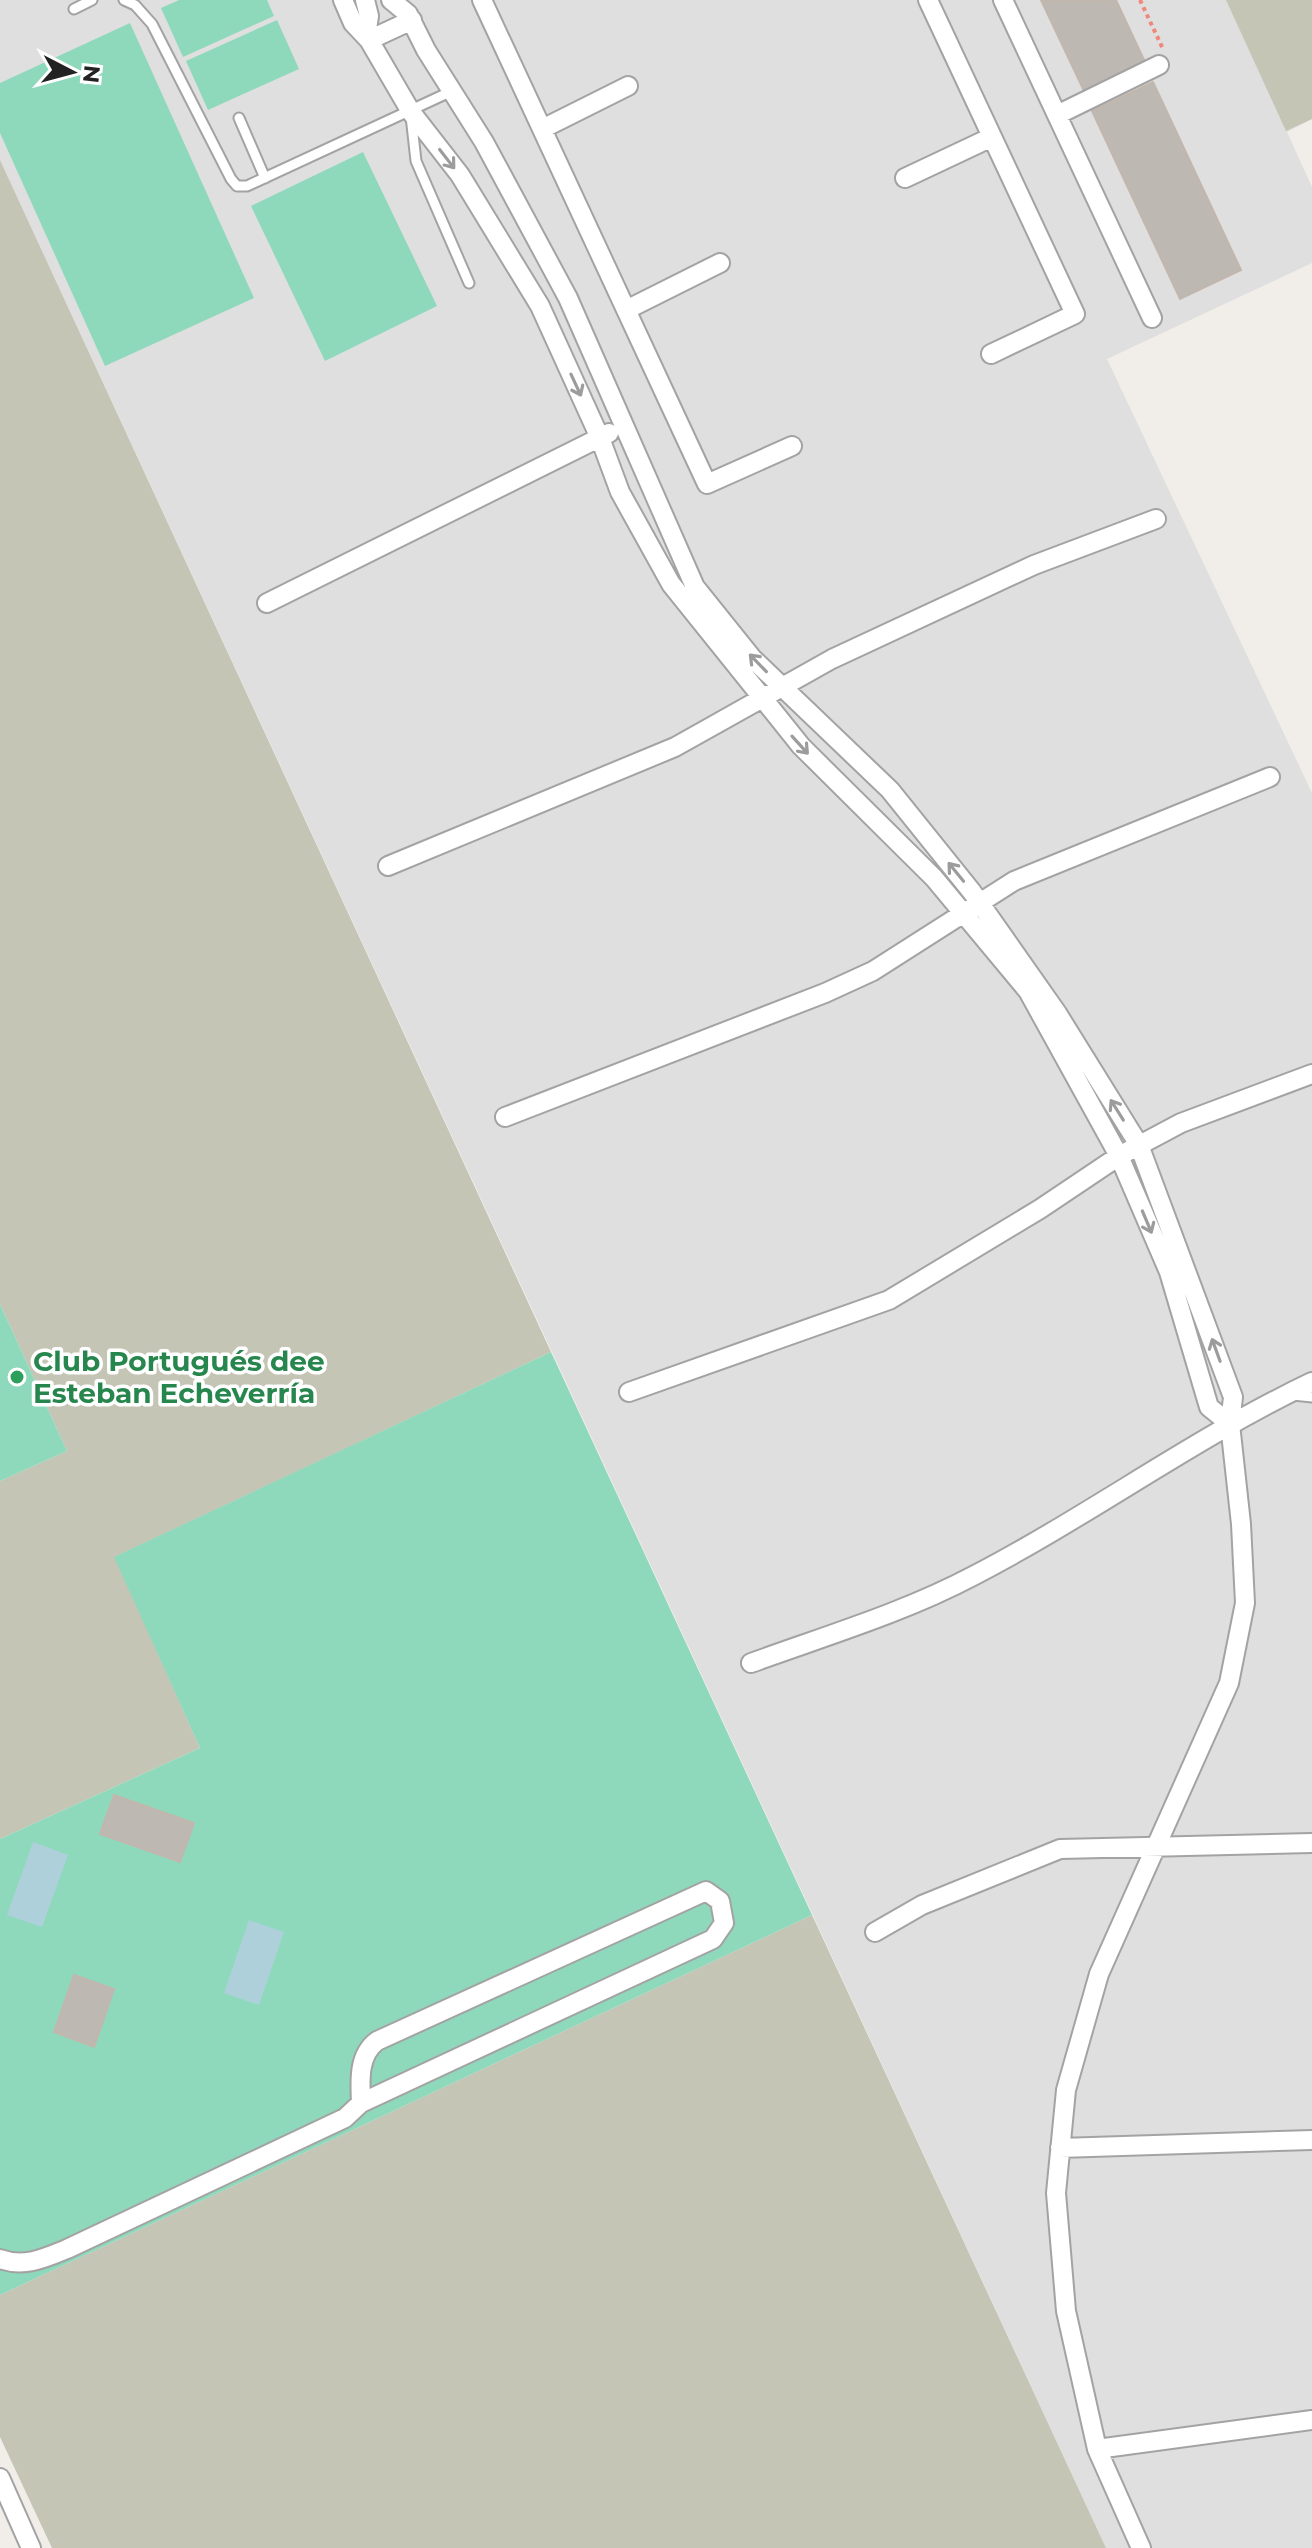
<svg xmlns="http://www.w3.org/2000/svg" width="1312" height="2548" viewBox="0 0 1312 2548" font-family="Montserrat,sans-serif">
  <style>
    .residential { fill: #e0dfdf }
    .construction { fill: #c5c5b5 }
    .pitch { fill: #8ed9bc }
    .water { fill: #aed0db }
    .building { fill: #beb8b2; stroke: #c2b6ad; stroke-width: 2 }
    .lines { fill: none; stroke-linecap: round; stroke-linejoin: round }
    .lane-casing { stroke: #a3a3a3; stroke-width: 13 }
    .street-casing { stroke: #a3a3a3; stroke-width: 22 }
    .path { stroke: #ef887c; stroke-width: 4; stroke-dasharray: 4 4; stroke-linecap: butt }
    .lane { stroke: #fff; stroke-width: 9 }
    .street { stroke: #fff; stroke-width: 18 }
    .oneway { stroke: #9c9c9c }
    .leisure-dot { fill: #2e9e5b; stroke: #fff; stroke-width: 3 }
    .labels { text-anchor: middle; stroke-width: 7; stroke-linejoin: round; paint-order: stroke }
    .leisure-label { font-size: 28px; font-weight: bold; fill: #27864d; stroke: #fff; text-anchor: start }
  </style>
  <rect width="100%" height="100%" fill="#f1eee9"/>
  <!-- residential -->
  <path class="residential" d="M0 0H1312V119L1287 132 1312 187V263L1107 359 1312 793V2548H1106L0 160Z"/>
  <!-- construction -->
  <path class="construction" d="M1226 0H1312V119L1286 131Z
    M0 160 551 1352 115 1557 200 1748 0 1839V1481L67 1451 0 1304Z
    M812 1915 1106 2548H52L0 2437V2295Z"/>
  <!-- pitch -->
  <path class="pitch" d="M179 0H267L274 16 183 57 161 8Z
    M277 20 299 69 208 110 186 61Z
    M130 23 254 298 105 366 0 133V83Z
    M363 152 437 306 325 361 251 206Z
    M0 1304 67 1451 0 1481Z
    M551 1352 812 1915 0 2295V1839L200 1748 114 1557Z"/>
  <!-- water -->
  <path class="water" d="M33 1842 68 1855 42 1927 7 1915Z
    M249 1920 284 1932 259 2005 224 1993Z"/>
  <!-- building -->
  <path class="building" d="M1041 0H1116L1145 62 1084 91Z
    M1153 82 1241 270 1180 299 1092 111Z
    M114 1795 194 1823 180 1862 100 1834Z
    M74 1975 114 1989 94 2047 54 2032Z"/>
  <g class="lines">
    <!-- lane casing -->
    <g class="lane-casing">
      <path id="lane" d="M124 0 135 5 152 24 231 179 237 186H247L452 91
        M74 9 92 0
        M411 116 416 161 469 283
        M239 118 265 178
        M1293 1395 1312 1397"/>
    </g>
    <!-- street casing -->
    <g class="street-casing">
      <path id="street" d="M343 0 353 23 369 40 411 112 460 175 540 306 600 438 620 492 671 584 801 746 934 878 1028 991 1119 1156 1169 1272 1209 1407 1230 1424
        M365 0 369 16 366 35
        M391 0 408 14 426 50 484 142 568 298 695 587 752 658 890 790 972 892 1057 1013 1139 1145 1233 1397 1230 1424 1241 1524 1245 1603 1229 1683 1099 1974 1066 2090 1056 2193 1066 2311 1097 2449 1141 2548
        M482 0 707 484 792 446
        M928 0 1075 314 991 354
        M1003 0 1152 318
        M369 40 412 20
        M1057 115 1159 65
        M542 129 628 86
        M905 178 992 137
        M626 310 720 263
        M267 603 609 433
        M388 866 675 747 832 659 1034 565 1156 519
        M505 1117 825 993 873 971 1014 881 1270 777
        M629 1392 889 1300 1040 1209 1119 1156 1181 1123 1312 1074
        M751 1663C825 1636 903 1613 973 1576 1089 1516 1194 1438 1312 1382
        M875 1932 922 1905 1060 1849 1312 1843
        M1060 2148 1312 2140
        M0 2259C24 2268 45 2258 67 2249L345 2118 361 2103C360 2081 358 2055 377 2041L706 1891 720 1901 724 1923 713 1939 361 2103
        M1097 2449 1312 2420
        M0 2478 31 2548"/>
    </g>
    <!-- path -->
    <path class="path" d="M1140 0 1163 49"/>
    <!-- lane -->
    <use href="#lane" class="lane"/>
    <!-- street -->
    <use href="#street" class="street"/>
  </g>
  <!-- one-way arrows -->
  <defs><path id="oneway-shaft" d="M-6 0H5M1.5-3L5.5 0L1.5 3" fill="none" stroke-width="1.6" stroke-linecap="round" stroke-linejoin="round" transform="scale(2)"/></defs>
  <g class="oneway">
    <use href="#oneway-shaft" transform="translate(447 159) rotate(52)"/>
    <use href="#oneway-shaft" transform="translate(576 385) rotate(65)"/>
    <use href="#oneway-shaft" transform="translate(758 663) rotate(-134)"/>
    <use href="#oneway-shaft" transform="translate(800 745) rotate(48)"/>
    <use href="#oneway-shaft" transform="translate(956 872) rotate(-129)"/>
    <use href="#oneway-shaft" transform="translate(1117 1110) rotate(-122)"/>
    <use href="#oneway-shaft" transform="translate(1147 1222) rotate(67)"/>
    <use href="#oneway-shaft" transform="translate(1216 1350) rotate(-110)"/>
  </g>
  <!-- markers -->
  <circle class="leisure-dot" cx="17" cy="1377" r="8"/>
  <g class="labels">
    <!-- leisure labels -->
    <g class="leisure-label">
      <text x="33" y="1371">Club Portugués dee<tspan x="33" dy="32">Esteban Echeverría</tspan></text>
    </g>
  </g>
  <!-- north arrow -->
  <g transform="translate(72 72) rotate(96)" stroke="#ffffff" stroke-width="6" paint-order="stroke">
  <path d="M0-6L14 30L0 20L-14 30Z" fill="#222222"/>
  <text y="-12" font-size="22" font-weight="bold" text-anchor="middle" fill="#222222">N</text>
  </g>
</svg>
